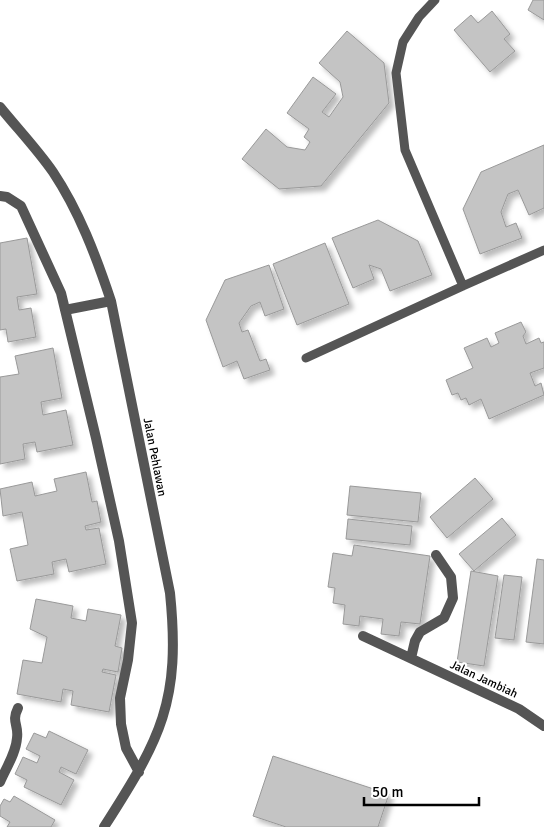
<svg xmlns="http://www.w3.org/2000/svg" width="544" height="827" viewBox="0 0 544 827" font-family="Signika,sans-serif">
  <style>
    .building { fill: #c4c4c4; stroke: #999; filter: url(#shadow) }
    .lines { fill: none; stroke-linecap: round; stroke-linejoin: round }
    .lane { stroke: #555; stroke-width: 9 }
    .street { stroke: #555; stroke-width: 10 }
    .labels { text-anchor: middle; stroke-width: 4.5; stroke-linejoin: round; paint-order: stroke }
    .street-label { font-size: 12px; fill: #000; stroke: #fff }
  </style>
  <defs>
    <filter id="shadow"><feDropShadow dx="4.5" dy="4.5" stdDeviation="2.5" flood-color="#0004"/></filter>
  </defs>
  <rect width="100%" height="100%" fill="#fff"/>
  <!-- building -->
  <path class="building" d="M533 0H544V20L528 10Z
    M492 11 510 34 504 39 515 51 490 72 454 30 471 15 478 23Z
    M347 31 384 63 389 103 321 186 279 189 242 159 266 129 287 147 305 150 310 142 304 137 309 129 287 113 313 77 336 94 322 112 329 117 343 97 340 82 319 63Z
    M544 145V208L529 215 518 190 508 194 501 212 506 227 516 223 522 238 480 254 463 209 481 172Z
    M378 220 418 241 432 275 390 291 381 269 369 265 374 279 353 288 332 238Z
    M27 238 37 294 17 297 19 310 31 308 36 337 8 342 6 329 0 330V243Z
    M325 243 349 304 297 325 273 264Z
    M269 265 284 309 265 316 260 302 251 306 239 323 242 332 248 330 260 361 266 359 270 370 244 379 237 361 223 367 206 320 225 280Z
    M521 322 526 332 523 336 526 344 539 338 541 343 544 342V368L530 373 535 386 541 383 544 395 489 419 481 399 469 405 466 398 461 400 458 393 452 395 446 380 473 368 464 348 487 338 491 347 499 343 495 333Z
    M53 348 62 398 41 402 43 415 66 410 73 445 37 452 35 442 23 444 25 459 0 464V377L19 374 15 356Z
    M86 472 92 502 97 501 101 522 85 526 86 530 99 528 106 564 69 572 66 559 52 562 54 574 17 581 10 549 28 545 22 512 3 516 0 489 32 482 35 496 57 491 54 479Z
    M475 478 493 499 447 538 430 517Z
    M350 486 421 493 418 522 347 515Z
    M502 518 516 535 474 571 459 554Z
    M348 519 412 526 410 545 346 539Z
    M354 545 430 556 420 624 401 622 399 636 381 634 383 619 360 616 359 626 343 624 345 605 333 603 335 588 328 587 333 553 352 556Z
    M537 559 544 560V644L526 642Z
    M471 571 498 576 484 666 457 662Z
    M504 575 522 577 514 640 495 638Z
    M36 599 73 606 71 618 86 621 88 609 121 615 115 646 122 648 118 672 103 669 102 672 116 675 109 712 71 705 73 691 63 689 61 702 17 694 23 660 42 663 47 637 30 629Z
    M49 731 88 750 76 774 61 767 59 772 74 780 61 805 24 787 27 780 15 774 23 757 37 763 40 756 26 749 34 733 46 738Z
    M273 756 389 794 378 827H286L253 816Z
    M14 796 55 820 51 827H7L10 822 0 816V806L4 799 10 802Z"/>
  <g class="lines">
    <!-- lane -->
    <path class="lane" d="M435 0 419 17 403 42 396 73 405 150 463 286 544 250
      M306 358 463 286"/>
    <!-- street -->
    <path class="street" d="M0 107C17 128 37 149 53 172 79 211 96 256 111 301L170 593C181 702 161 738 104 827
      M0 196 7 197 21 206 61 293 96 438 119 541 132 623 128 660 120 698 121 724 126 748 139 772
      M65 310 111 301
      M363 636 519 709 544 726
      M411 658 415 641 420 632 444 618 453 598 451 577 436 555
      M0 782C6 768 16 753 17 738 19 725 11 722 18 708"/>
  </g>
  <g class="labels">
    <!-- street labels -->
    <g class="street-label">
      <text transform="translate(155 457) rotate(79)" y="4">Jalan Pehlawan</text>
      <text transform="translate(484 679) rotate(25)" y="4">Jalan Jambiah</text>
    </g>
  </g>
  <!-- scale -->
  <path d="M364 797v8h115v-8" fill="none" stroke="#000000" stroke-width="2.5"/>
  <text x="372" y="797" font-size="15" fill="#000000" stroke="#ffffff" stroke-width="4" paint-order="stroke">50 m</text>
</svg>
